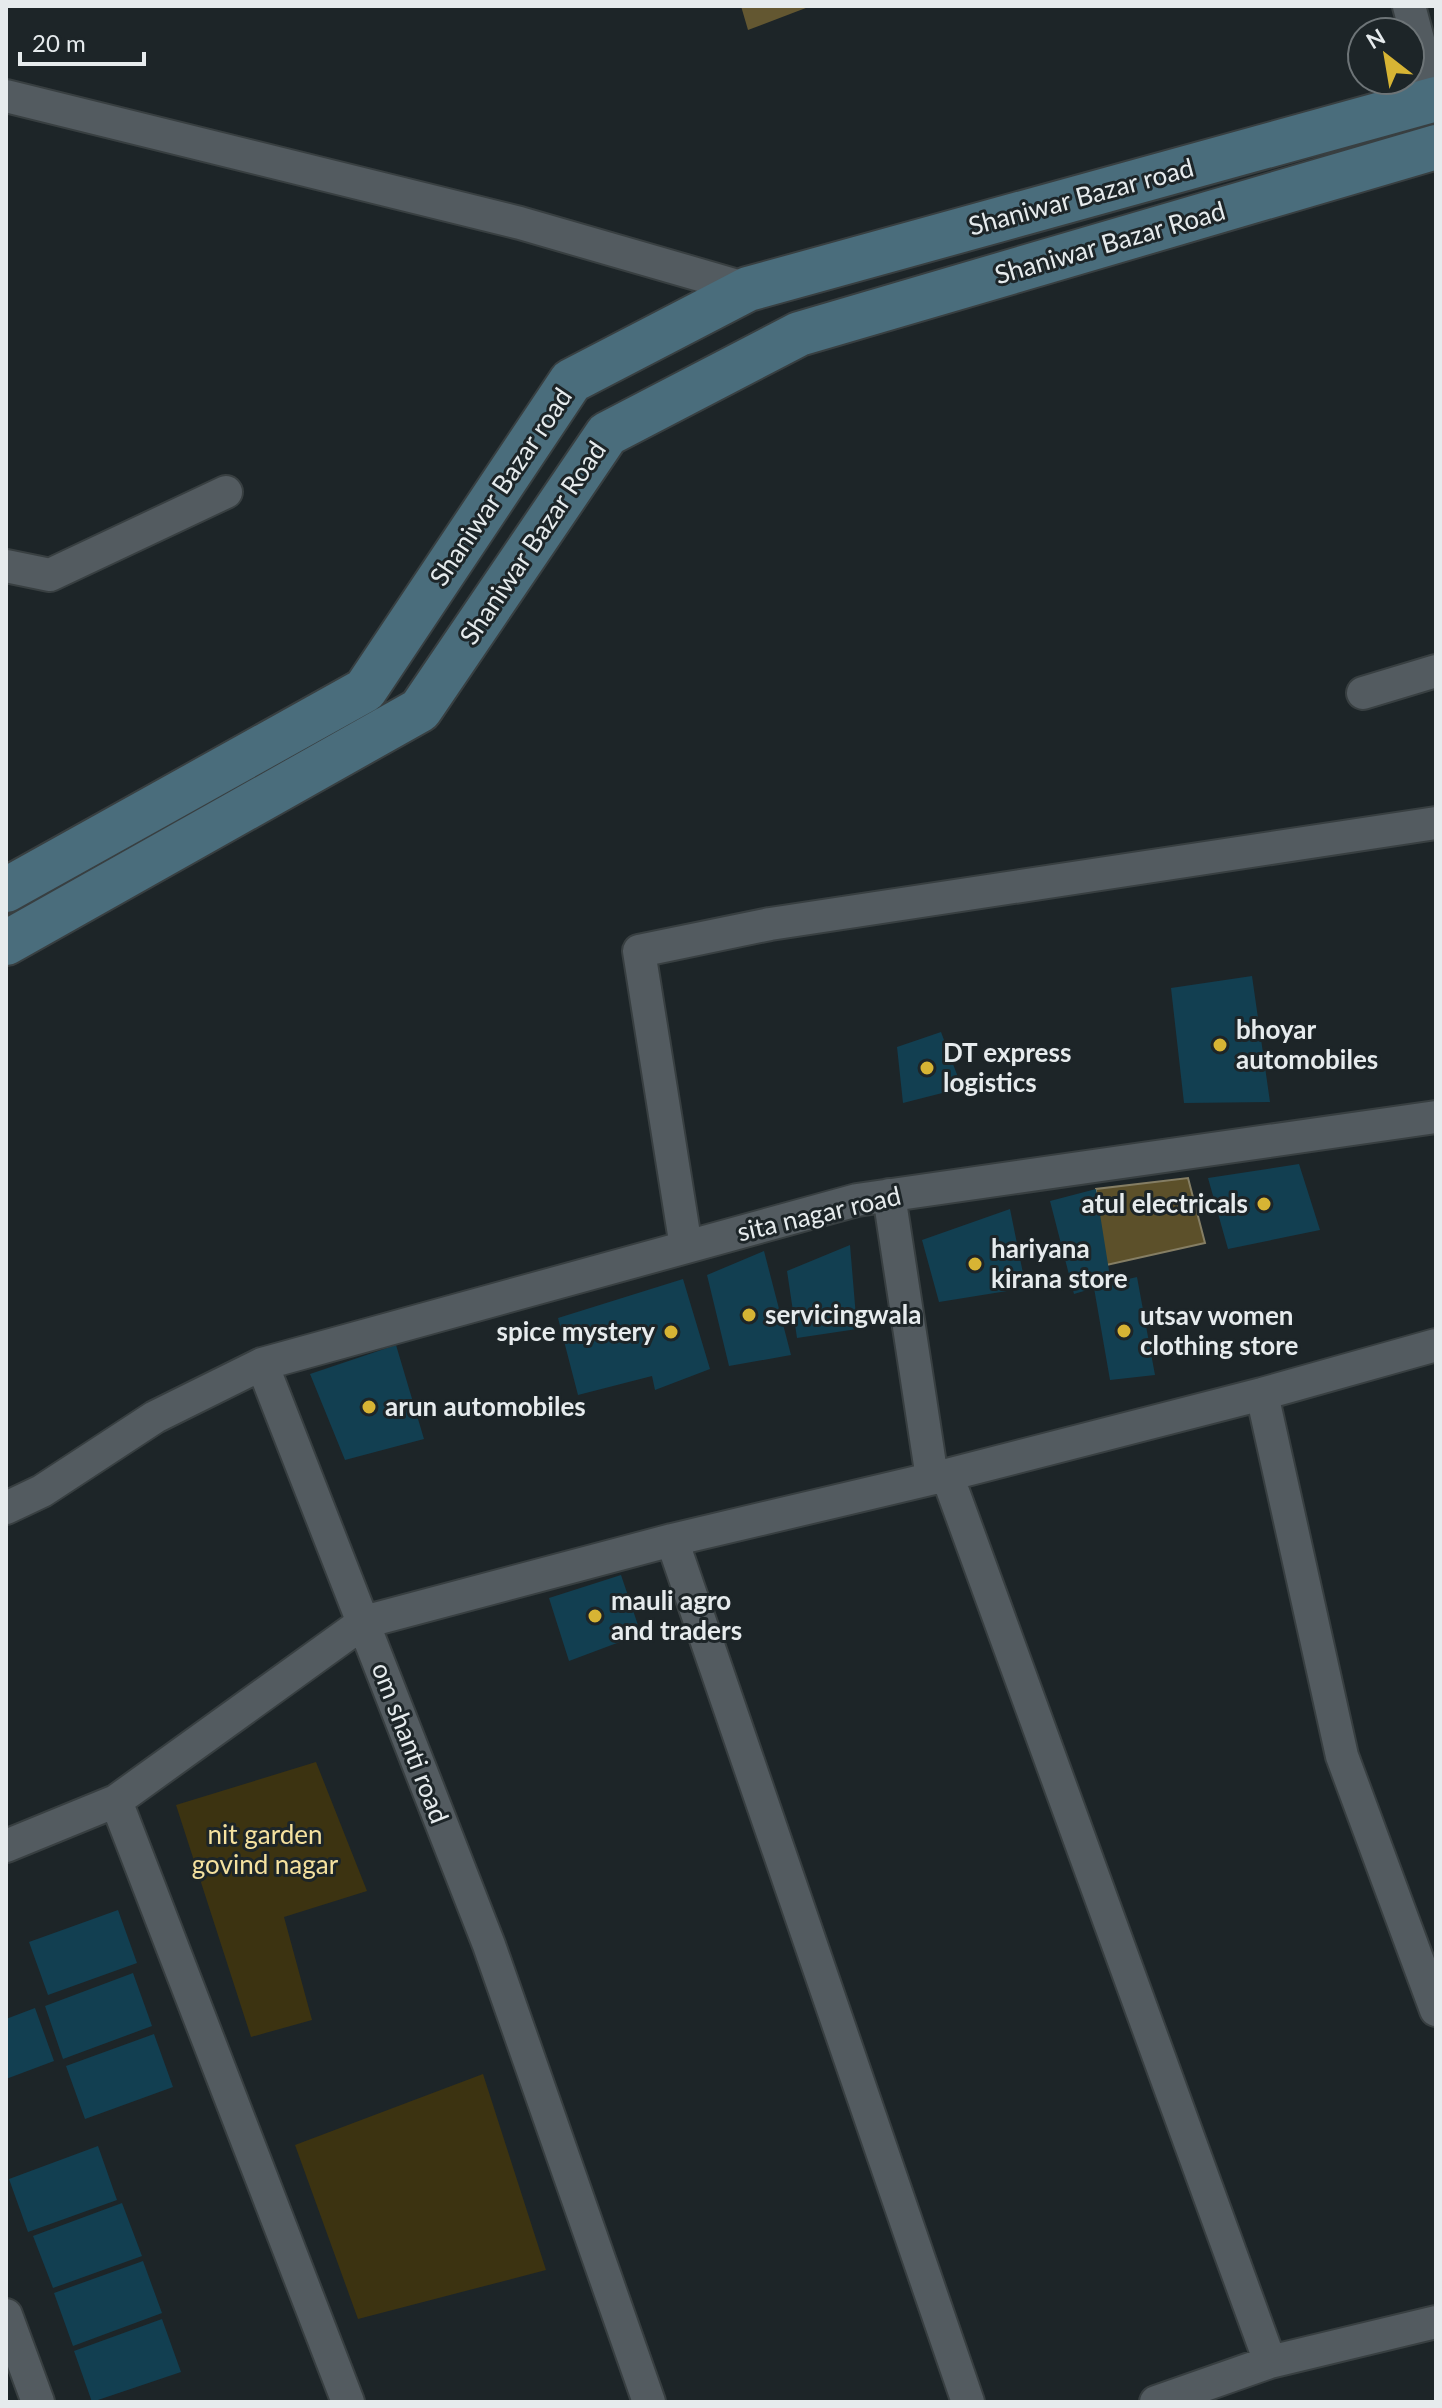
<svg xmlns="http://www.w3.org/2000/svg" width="1442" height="2408" viewBox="0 0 1442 2408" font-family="Lato,sans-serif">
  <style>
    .green { fill: #3c3311 }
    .forest { fill: #635731 }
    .water { fill: #5c502a; stroke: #857e64; stroke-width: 2 }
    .building { fill: #123f51 }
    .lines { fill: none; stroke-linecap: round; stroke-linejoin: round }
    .street-casing { stroke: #383f41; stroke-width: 36 }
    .secondary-casing { stroke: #383f41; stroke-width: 48 }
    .street { stroke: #535b60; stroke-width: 32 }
    .secondary { stroke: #4a6d7c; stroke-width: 44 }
    .poi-dot { fill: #d7b434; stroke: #1d2528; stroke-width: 3 }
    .labels { text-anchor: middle; stroke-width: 6; stroke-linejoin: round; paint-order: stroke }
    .street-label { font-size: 26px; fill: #e6ebed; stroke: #1d2528 }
    .poi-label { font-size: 26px; font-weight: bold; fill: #e6ebed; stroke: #1d2528; text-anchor: start }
    .park-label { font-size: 26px; fill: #f5e19f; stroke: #1d2528 }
  </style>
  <rect width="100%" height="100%" fill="#1d2528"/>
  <!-- green -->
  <path class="green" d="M316 1762 367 1891 284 1917 312 2020 251 2037 176 1805Z
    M483 2074 546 2270 358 2319 295 2145Z"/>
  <!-- forest -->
  <path class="forest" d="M741 6H811L748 30Z"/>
  <!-- water -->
  <path class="water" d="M1188 1178 1205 1243 1093 1268 1096 1189Z"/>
  <!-- building -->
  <path class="building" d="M1252 976 1270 1102 1184 1103 1171 988Z
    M941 1032 962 1088 903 1103 897 1047Z
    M1299 1164 1320 1230 1228 1249 1208 1178Z
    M1096 1189 1111 1283 1137 1277 1155 1375 1110 1380 1094 1288 1074 1294 1050 1201Z
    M1010 1209 1026 1288 939 1302 922 1240Z
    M850 1245 857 1329 797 1338 787 1271Z
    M764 1251 791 1355 729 1366 707 1275Z
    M683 1279 710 1369 655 1390 652 1376 578 1395 558 1318Z
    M396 1345 424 1439 345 1460 310 1374Z
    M621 1575 641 1634 569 1661 549 1598Z
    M118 1910 137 1963 48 1995 29 1942Z
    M133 1973 152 2026 63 2059 45 2006Z
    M35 2008 54 2061 6 2079V2019Z
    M154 2034 173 2087 85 2119 66 2066Z
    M98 2146 117 2200 28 2232 9 2179Z
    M122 2203 142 2256 53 2288 33 2236Z
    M143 2261 162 2313 73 2346 54 2293Z
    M162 2319 181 2372 92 2402 74 2351Z"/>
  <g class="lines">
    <!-- street casing -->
    <g class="street-casing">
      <path id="street" d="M1409 6 1434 99
        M6 96 520 223 748 289
        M6 566 50 575 226 492
        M1363 693 1436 671
        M889 1195 932 1478
        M686 1247 639 951 770 924 1436 823
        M262 1364 857 1200 1436 1117
        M1262 1394 1342 1756 1436 2010
        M947 1475 1270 2362 1156 2402
        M6 1508 42 1491 155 1417 262 1364 489 1945 649 2402
        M672 1540 968 2402
        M116 1801 364 1622 672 1540 947 1475 1262 1394 1436 1345
        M6 1846 116 1801 348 2402
        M6 2315 38 2402
        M1270 2362 1436 2322"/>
    </g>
    <!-- secondary casing -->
    <g class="secondary-casing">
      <path id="secondary" d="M6 890 365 690 571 381 748 289 1436 99
        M6 943 420 710 607 434 799 334 1436 147"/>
    </g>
    <!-- street -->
    <use href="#street" class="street"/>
    <!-- secondary -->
    <use href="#secondary" class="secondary"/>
  </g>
  <!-- markers -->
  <g class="poi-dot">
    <circle cx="1220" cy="1045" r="8"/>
    <circle cx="927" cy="1068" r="8"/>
    <circle cx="1264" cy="1204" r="8"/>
    <circle cx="975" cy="1264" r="8"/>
    <circle cx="749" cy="1315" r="8"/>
    <circle cx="1124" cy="1331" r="8"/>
    <circle cx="671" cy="1332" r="8"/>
    <circle cx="369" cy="1407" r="8"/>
    <circle cx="595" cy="1616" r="8"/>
  </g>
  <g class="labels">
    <!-- street labels -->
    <g class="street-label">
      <text transform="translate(1081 197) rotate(-15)" y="9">Shaniwar Bazar road</text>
      <text transform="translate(1110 243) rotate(-16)" y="9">Shaniwar Bazar Road</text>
      <text transform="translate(501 487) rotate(-56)" y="9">Shaniwar Bazar road</text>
      <text transform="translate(533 543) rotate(-56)" y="9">Shaniwar Bazar Road</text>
      <text transform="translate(819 1214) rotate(-13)" y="9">sita nagar road</text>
      <text transform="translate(410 1743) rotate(69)" y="9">om shanti road</text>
    </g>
    <!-- poi labels -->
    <g class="poi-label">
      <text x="1236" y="1039">bhoyar<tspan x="1236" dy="30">automobiles</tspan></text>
      <text x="943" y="1062">DT express<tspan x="943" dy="30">logistics</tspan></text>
      <text x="1248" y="1213" text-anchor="end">atul electricals</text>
      <text x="991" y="1258">hariyana<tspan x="991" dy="30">kirana store</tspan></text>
      <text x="765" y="1324">servicingwala</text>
      <text x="1140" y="1325">utsav women<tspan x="1140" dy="30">clothing store</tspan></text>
      <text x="655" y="1341" text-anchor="end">spice mystery</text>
      <text x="385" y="1416">arun automobiles</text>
      <text x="611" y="1610">mauli agro<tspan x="611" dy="30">and traders</tspan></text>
    </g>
    <!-- park labels -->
    <g class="park-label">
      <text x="265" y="1844">nit garden<tspan x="265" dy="30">govind nagar</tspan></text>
    </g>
  </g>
  <!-- border -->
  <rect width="1442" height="2408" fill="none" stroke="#e6ebed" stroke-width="16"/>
  <!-- north arrow -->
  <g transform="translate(1386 56) rotate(329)"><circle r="38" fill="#1d2528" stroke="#6d7477" stroke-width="2"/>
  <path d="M0-6L14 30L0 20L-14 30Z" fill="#d7b434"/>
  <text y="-12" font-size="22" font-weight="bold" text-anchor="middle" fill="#e6ebed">N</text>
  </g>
  <!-- scale -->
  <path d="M20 52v12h124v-12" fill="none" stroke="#e6ebed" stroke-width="4"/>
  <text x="32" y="52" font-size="24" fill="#e6ebed" stroke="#1d2528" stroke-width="6" paint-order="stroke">20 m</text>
</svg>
